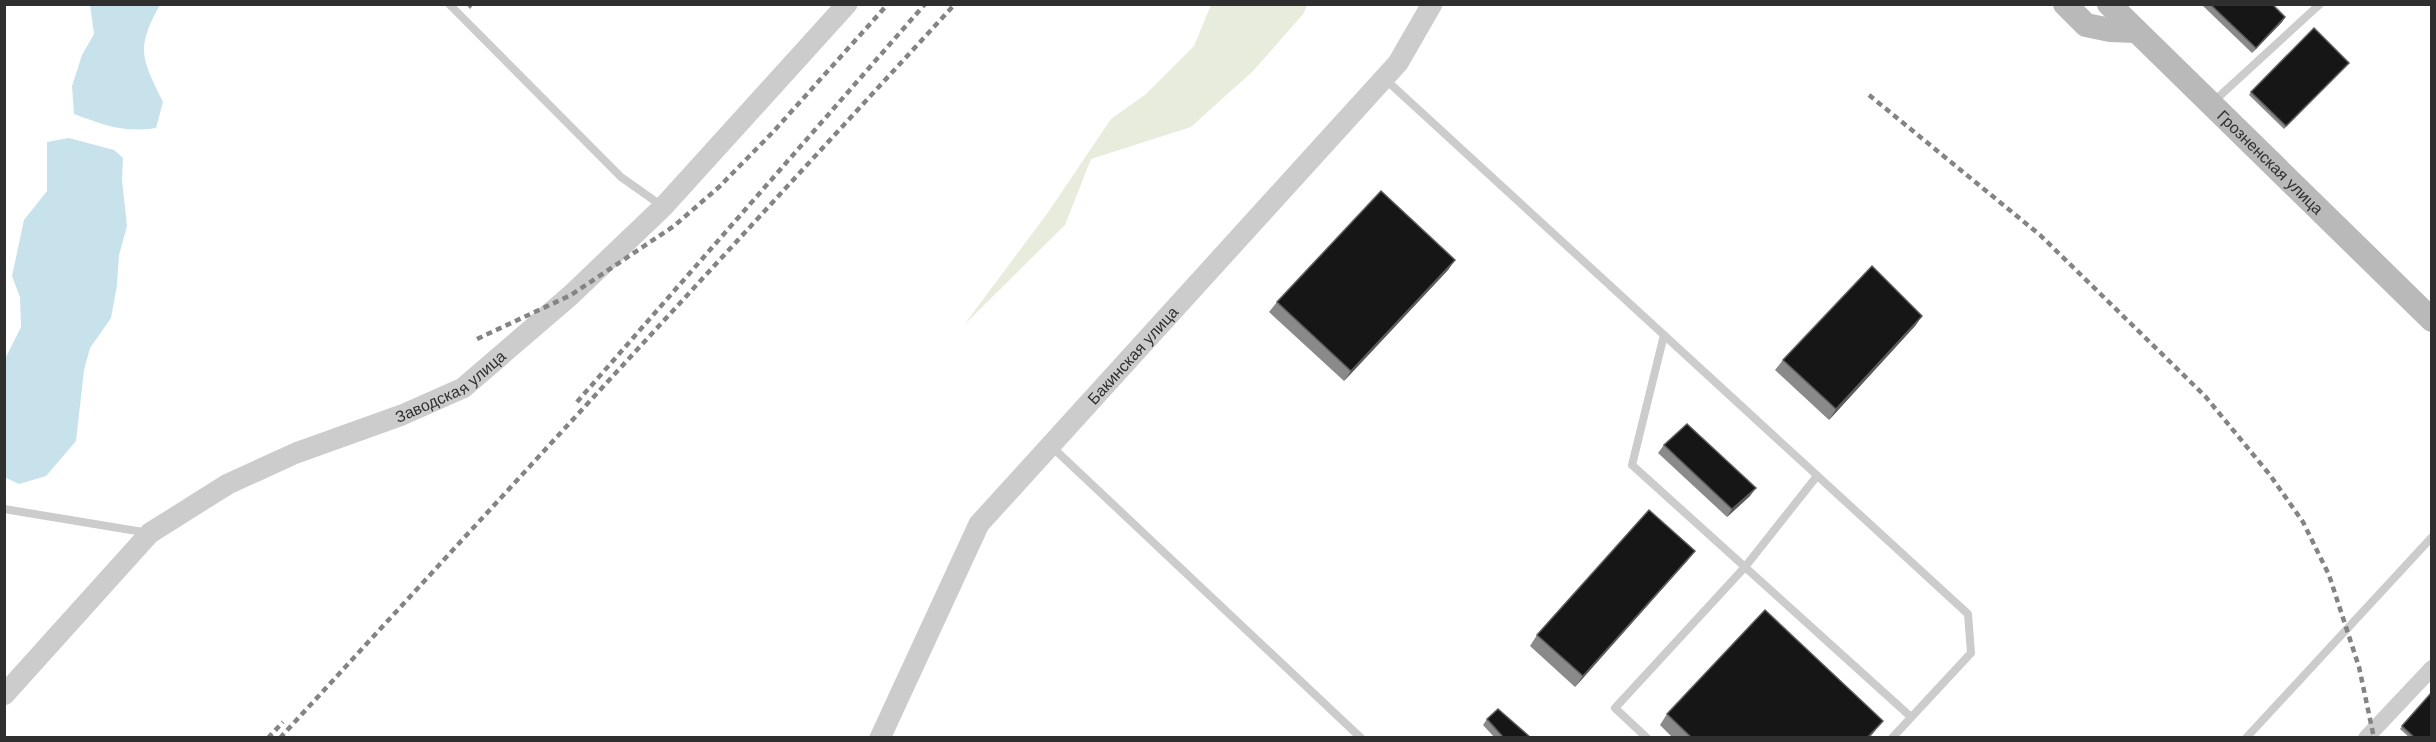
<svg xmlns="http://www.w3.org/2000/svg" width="2436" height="742" viewBox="0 0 2436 742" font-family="Arial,sans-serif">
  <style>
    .green { fill: #e7ecdc }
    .water { fill: #c8e2ec }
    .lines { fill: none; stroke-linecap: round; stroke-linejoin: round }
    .service { stroke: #ccc; stroke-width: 8 }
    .minor { stroke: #ccc; stroke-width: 16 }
    .tertiary { stroke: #ccc; stroke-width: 21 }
    .secondary { stroke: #b9b9b9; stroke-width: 24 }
    .rail { stroke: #848484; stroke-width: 4.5; stroke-dasharray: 6 4.5; stroke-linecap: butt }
    .wall { fill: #8a8a8a }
    .shaded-wall { fill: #5c5c5c }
    .building { fill: #161616; stroke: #5c5c5c; stroke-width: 1.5 }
    .labels { text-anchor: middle; stroke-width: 6; stroke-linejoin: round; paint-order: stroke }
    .street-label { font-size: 16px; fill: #2f2f2f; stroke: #fff }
  </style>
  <rect width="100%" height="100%" fill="#fff"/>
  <!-- green -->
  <path class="green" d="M1211 5H1307L1304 13 1253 71 1191 127 1091 159 1065 225 964 325 1049 211 1111 119 1146 94 1194 46Z"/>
  <!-- water -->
  <path class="water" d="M90 5H160C135 49 142 59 163 102L156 128C123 133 104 125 74 114L72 86 82 55 94 34Z
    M69 138 114 150 123 158 122 180 127 226 119 255 117 285 111 318 90 348 84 370 76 441 46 476 19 484 4 477 5 359 21 327 20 297 12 276 24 220 47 191V142Z"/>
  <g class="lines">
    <!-- service -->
    <path class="service" d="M449 4 621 177 662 206
      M1385 79 1968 614 1971 653 1892 738
      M2212 103 2320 4
      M1664 335 1632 465 1911 717
      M1051 446 1361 738
      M4 509 149 533
      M1647 738 1615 708 1745 567 1817 476
      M2246 738 2432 537"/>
    <!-- minor -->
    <path class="minor" d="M2366 738 2432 668"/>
    <!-- tertiary -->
    <g class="tertiary">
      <path id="s1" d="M4 695 150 533 228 484 296 453 402 415 463 388 571 295 663 207 847 4"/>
      <path id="s2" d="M880 738 979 524 1398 63 1432 4"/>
    </g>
    <!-- secondary -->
    <g class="secondary">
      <path d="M2065 4 2086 25 2110 30 2136 31"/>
      <path id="s3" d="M2109 4 2432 320"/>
    </g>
    <!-- rail -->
    <path class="rail" d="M1869 95 2040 235 2205 396 2270 475 2303 522 2329 575 2359 667 2374 738
      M477 339 571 295 674 226 719 187 773 132 888 4
      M577 402 925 4
      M268 738 283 722
      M280 738 955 4"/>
  </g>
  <!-- wall -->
  <path class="wall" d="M466 4H474L470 9Z
    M2201 4H2272L2285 17 2282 22 2252 53Z
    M2347 65 2284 129 2249 95 2251 92Z
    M1455 260 1448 270 1344 381 1269 312 1277 302Z
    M1922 316 1915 326 1829 420 1775 370 1783 360Z
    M1664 445 1750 496 1727 517 1658 453Z
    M1687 561 1575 687 1530 646 1537 635Z
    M1667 714 1883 721 1869 738H1673L1660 725Z
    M1487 719 1530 738H1495L1483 725Z
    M2402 726 2432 738H2410L2400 729Z"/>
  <!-- shaded-wall -->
  <path class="shaded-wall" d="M2285 17 2282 22 2252 53 2256 48Z
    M1455 260 1448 270 1344 381 1351 371Z
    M1922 316 1915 326 1829 420 1836 409Z
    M1756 488 1750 496 1727 517 1732 509Z
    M1695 551 1687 561 1575 687 1583 676Z
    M1883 721 1869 738H1867Z"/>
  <!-- building -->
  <path class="building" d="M2210 4H2272L2285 17 2256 48Z
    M2314 28 2349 63 2286 126 2251 92Z
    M1381 191 1455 260 1351 371 1277 302Z
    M1872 266 1922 316 1836 409 1783 360Z
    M1687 424 1756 488 1732 509 1664 445Z
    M1649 510 1695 551 1583 676 1537 635Z
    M1765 610 1883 721 1867 738H1692L1667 714Z
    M2432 692V738H2415L2402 726Z
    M1498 709 1530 737 1504 738 1487 719Z"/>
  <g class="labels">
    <!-- street labels -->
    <g class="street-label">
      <text dy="6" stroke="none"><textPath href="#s3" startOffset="226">Грозненская улица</textPath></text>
      <text dy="6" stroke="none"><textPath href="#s2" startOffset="464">Бакинская улица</textPath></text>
      <text dy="6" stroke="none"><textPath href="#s1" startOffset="554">Заводская улица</textPath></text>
    </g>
  </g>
  <!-- border -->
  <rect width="2436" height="742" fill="none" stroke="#2f2f2f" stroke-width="12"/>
</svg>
